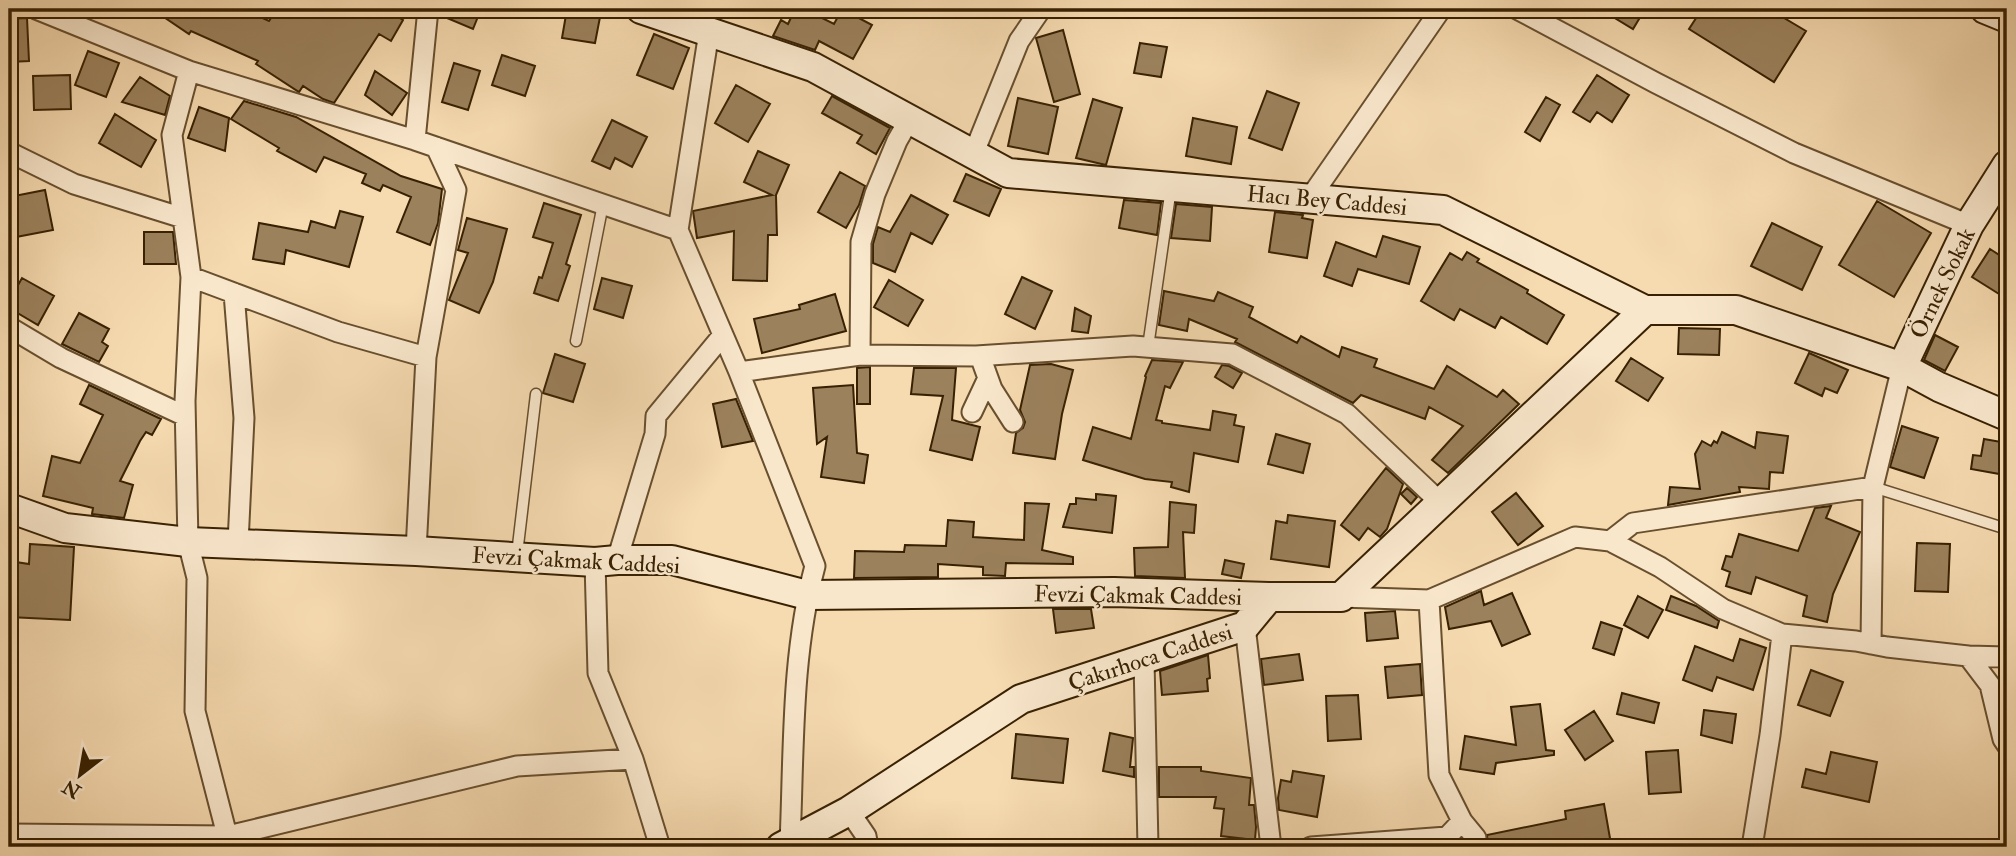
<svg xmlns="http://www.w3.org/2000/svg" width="2016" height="856" viewBox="0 0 2016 856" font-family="'IM FELL Double Pica',serif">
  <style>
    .building { fill: #9b815c; stroke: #382102; stroke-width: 2 }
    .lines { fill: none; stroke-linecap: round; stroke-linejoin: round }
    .lane-casing { stroke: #684f2e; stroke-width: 13 }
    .street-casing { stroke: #684f2e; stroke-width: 23 }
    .secondary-casing { stroke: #382102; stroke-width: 32 }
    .lane { stroke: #f9e7cc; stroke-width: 10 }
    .street { stroke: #f9e7cc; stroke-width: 19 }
    .secondary { stroke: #f9e7cc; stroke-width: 28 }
    .labels { text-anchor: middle; stroke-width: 5; stroke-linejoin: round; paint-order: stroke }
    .street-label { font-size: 23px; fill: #382102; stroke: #f9e7cc }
  </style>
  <rect width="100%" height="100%" fill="#f6dab0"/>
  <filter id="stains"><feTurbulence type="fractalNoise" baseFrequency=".00286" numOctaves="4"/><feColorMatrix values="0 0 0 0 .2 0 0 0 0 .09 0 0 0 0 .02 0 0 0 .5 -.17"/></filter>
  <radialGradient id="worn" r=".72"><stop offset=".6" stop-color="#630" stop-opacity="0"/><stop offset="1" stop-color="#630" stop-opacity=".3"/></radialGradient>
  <!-- building -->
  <path class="building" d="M152 9H243L269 21 277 9H385L403 20 391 41 379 34 334 103 323 99 303 86 299 92 256 64 258 61 191 31 189 34Z
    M440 9H481L473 29 440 15Z
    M567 9 601 12 595 43 562 38Z
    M795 9H804L834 24 842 9 872 25 853 59 819 41 815 50 773 36 781 20 788 24Z
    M1600 9H1645L1633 29Z
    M1702 9H1769L1806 31 1774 82 1689 29Z
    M27 18 29 61 9 62V19Z
    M1063 30 1080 94 1054 102 1036 38Z
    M654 34 689 48 673 89 637 75Z
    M1140 43 1167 47 1161 77 1134 73Z
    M88 51 119 63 106 97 75 85Z
    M502 55 535 66 525 96 492 85Z
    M454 63 480 71 468 110 442 102Z
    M375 71 407 93 392 115 365 95Z
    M70 75 71 109 34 110 33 76Z
    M1597 75 1629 95 1612 122 1597 112 1590 122 1573 112Z
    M140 77 170 96 165 115 122 102Z
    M736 85 770 104 748 142 715 123Z
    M1267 91 1299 103 1282 150 1249 138Z
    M832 96 890 128 876 154 857 143 862 135 822 113Z
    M1546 97 1560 105 1540 141 1525 132Z
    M1018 98 1058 107 1048 154 1008 146Z
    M1093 99 1122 108 1106 165 1076 158Z
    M244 101 296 117 401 176 442 189 438 223 430 245 397 232 411 197 383 185 380 191 362 183 366 174 324 157 316 172 277 151 279 148 231 119Z
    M199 107 229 118 225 151 188 138Z
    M115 114 156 140 141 167 99 143Z
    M1193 118 1237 127 1231 164 1186 156Z
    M612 120 647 137 632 167 615 158 610 169 592 161Z
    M758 151 789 165 776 195 777 235H768L767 281 733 280 734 231 697 238 693 211 772 195 744 182Z
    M840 172 865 186 859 205 846 228 818 212Z
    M966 174 1001 189 989 216 954 201Z
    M45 190 53 230 16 237 9 197Z
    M911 195 948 215 932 244 911 233 895 272 873 263V244L878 227 890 232Z
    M1124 200 1161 203 1157 235 1119 228Z
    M1877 201 1931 233 1894 297 1839 265Z
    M544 203 581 215 566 264 570 266 558 301 534 293 539 277 542 278 553 243 533 237Z
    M1176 204 1212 207 1210 241 1171 238Z
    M340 211 363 217 349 267 286 250 284 264 253 259 259 223 308 232 311 221 335 228Z
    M1275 212 1303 215 1302 218 1313 220 1307 258 1269 252Z
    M467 218 507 229 493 282 479 313 449 300 468 253 458 250Z
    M1772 223 1822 247 1802 290 1751 266Z
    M144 232H173L176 264H144Z
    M1383 236 1420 247 1409 284 1358 269 1352 286 1324 276 1336 242 1376 257Z
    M1990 249 2007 260V299L1972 277Z
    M1467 252 1479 259 1477 262 1528 290 1527 293 1564 315 1547 344 1501 317 1495 328 1460 309 1454 320 1421 301 1450 253 1462 260Z
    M1022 277 1052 291 1035 329 1005 314Z
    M22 278 54 296 38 325 9 308V301Z
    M602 278 632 286 623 318 594 309Z
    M889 280 923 300 908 326 874 307Z
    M1164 291 1214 301 1218 292 1253 307 1249 317 1297 343 1301 336 1339 357 1342 347 1377 359 1374 367 1434 389 1447 366 1497 397 1503 390 1519 404 1448 473 1432 460 1463 426 1429 407 1425 419 1361 395 1353 403 1235 342 1237 339 1189 319 1187 331 1159 325Z
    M835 294 846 331 762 353 754 319 800 309 799 305Z
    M1075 308 1091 316 1088 333 1072 331Z
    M79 313 109 329 102 342 108 346 99 362 62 344Z
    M1679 328 1720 329 1719 355 1678 354Z
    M1935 335 1958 347 1945 371 1924 360Z
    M1809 353 1848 370 1837 393 1825 388 1822 396 1795 383Z
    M555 354 585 364 573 402 543 393Z
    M1631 358 1663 378 1648 401 1616 381Z
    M1152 360 1183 362 1170 388 1165 386 1156 420 1162 421V423L1210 430 1213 411 1236 415 1234 425 1244 427 1238 462 1194 453 1189 492 1171 487 1172 482 1145 479 1083 460 1093 427 1131 439 1146 377 1145 376Z
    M1051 364 1073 370 1062 414 1055 459 1013 453 1016 433 1023 428 1025 422 1020 410 1030 365Z
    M1222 365 1229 366 1242 373 1233 388 1215 377Z
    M870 367V404H857V368Z
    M914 368H956L952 420 980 427 972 460 930 450 943 396 911 394Z
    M89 385 161 419 152 435 146 432 140 441 120 481 133 485 124 518 92 514 93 508 43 496 52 456 80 463 103 415 80 404Z
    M853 385 857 453 868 455 864 483 821 477 827 437 817 444 813 388Z
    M736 399 753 441 722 447 713 404Z
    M1902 426 1938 438 1924 478 1890 467Z
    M1722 432 1755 448 1757 432 1788 436 1783 473 1770 472 1769 489 1739 487 1740 492 1668 505 1670 487 1700 489 1695 454 1702 441 1711 446 1714 441 1717 443Z
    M1276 434 1310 444 1303 473 1268 464Z
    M1984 439 2007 443 2005 475 1971 469 1973 455 1981 456Z
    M1386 468 1403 484 1387 529 1380 537 1368 528 1359 540 1341 525Z
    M1407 488 1417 497 1411 504 1401 494Z
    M1516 493 1543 526 1518 545 1492 512Z
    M1096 494 1116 496 1112 533 1063 527 1070 504H1076V498L1096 500Z
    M1170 502 1196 505 1194 533 1183 532 1185 578 1135 576 1134 548 1168 547Z
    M1025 503 1049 504 1042 550 1073 557V564L1006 563 1005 576 983 575V567L938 564V577L854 578 855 551 904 552 905 545 946 546 948 520 974 522 973 537 1024 540Z
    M1831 506 1826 518 1860 532 1833 594 1827 622 1803 616 1807 596 1756 577 1751 594 1726 586 1730 572 1722 569 1726 556 1732 557 1739 534 1798 551 1815 508Z
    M1288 515 1335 521 1329 567 1271 559 1276 521 1287 523Z
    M1917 543 1950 544 1948 592 1915 591Z
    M30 544 74 547 70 620 9 617V561L29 564Z
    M1225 560 1244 564 1241 578 1222 574Z
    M1481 591 1484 605 1512 593 1530 634 1502 646 1491 621 1449 629 1445 607Z
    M1638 596 1663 610 1648 638 1624 625Z
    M1671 596 1696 606 1719 621 1717 628 1666 610Z
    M1053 609H1091L1094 628 1056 633Z
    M1395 611 1398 638 1367 641 1365 613Z
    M1601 622 1622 629 1614 655 1593 648Z
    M1740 639 1766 648 1753 690 1717 677 1712 691 1683 680 1695 646 1733 661Z
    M1299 654 1303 680 1264 685 1261 659Z
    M1208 655 1210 678 1207 679 1208 691 1162 695 1160 671Z
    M1420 664 1422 695 1388 698 1385 667Z
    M1811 670 1843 682 1830 716 1798 705Z
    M1622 693 1659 703 1654 723 1617 714Z
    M1358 695 1361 739 1328 741 1326 696Z
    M1540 704 1546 750 1554 751V755L1496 763 1494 774 1460 769 1465 736 1516 745 1511 707Z
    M1704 710 1736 714 1732 743 1701 735Z
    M1594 711 1613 741 1585 760 1565 730Z
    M1110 733 1133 738 1130 767H1134V777L1103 771Z
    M1016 734 1068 739 1063 783 1012 778Z
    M1678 750 1681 792 1649 794 1646 752Z
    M1831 752 1877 762 1869 802 1802 787 1806 769 1826 774Z
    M1159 767H1201V771L1251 778 1249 805H1254L1256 827 1255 840 1221 836 1224 809 1214 808 1216 797H1159Z
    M1293 771 1324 776 1317 817 1279 810 1278 798 1281 780 1291 782Z
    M1604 804 1611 844 1594 847H1488L1487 835 1566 819 1565 811Z"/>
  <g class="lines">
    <!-- lane casing -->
    <g class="lane-casing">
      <path id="lane" d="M576 341 603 204
        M1148 347 1171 188
        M1873 487 2007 529
        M517 554 536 394"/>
    </g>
    <!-- street casing -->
    <g class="street-casing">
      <path id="street" d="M36 9 189 71 415 140 678 230
        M1517 9 1656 83 1794 153 1969 225
        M709 32 678 230 739 372 815 566C791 656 794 750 790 843
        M189 71 172 135 191 277 185 401 188 542 197 578 195 711 230 847
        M415 140 428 9
        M9 152 74 184 183 218
        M973 155 1019 41 1041 9
        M1310 198 1441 9
        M191 277 338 332 426 357
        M234 293 244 418 238 543
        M9 327 61 358 185 416
        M860 355 861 242 875 194 897 141 909 120
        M980 356 992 389 1013 422
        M739 372 860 355 976 356 1133 346 1232 354 1347 414 1441 503
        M972 412 988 378
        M1610 541 1633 523 1873 487
        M416 551 426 357 456 190 436 147
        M617 560 655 434 656 416 723 335
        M595 562 598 673 633 759 660 847
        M1341 597 1429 600 1575 537 1610 541 1660 567 1723 609 1782 634 1856 641 1887 647 1968 656 2007 657
        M1429 600 1439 775 1462 821 1476 838V847
        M1245 626 1271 847
        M1871 644 1873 487 1902 367
        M1968 656 1990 685 2003 739 2007 745
        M1144 660 1148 847
        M849 811 866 836 868 847
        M9 834 228 836 517 766 633 759
        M1311 847 1447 837 1462 821
        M1752 847 1770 735 1782 634"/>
    </g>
    <!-- secondary casing -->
    <g class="secondary-casing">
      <path id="secondary" d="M641 9 813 67 1008 173 1443 210 1645 310H1736L1902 367 1939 387 2007 416
        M1985 9 2007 18
        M1902 367 1969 225 2007 165
        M9 508 65 528 188 542 416 551 595 562 617 560H672L807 595 1114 592 1269 597
        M781 847 849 811 1021 699 1245 626 1269 597H1341L1645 310"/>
    </g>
    <!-- lane -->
    <use href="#lane" class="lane"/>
    <!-- street -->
    <use href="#street" class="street"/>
    <!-- secondary -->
    <use href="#secondary" class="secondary"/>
  </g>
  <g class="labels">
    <!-- street labels -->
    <g class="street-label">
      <text transform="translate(1327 200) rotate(5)" y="8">Hacı Bey Caddesi</text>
      <text transform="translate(1942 283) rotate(-64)" y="8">Örnek Sokak</text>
      <text transform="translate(576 560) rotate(3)" y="8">Fevzi Çakmak Caddesi</text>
      <text transform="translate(1138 595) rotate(1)" y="8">Fevzi Çakmak Caddesi</text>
      <text transform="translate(1150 657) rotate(-18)" y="8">Çakırhoca Caddesi</text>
    </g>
  </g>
  <!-- margin -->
  <rect width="2016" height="856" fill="none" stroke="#f6dab0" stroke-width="35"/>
  <rect x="10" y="10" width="1995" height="835" fill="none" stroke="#382102" stroke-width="3.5"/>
  <rect x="18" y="18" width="1981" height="821" fill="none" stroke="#382102" stroke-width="2"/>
  <!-- north arrow -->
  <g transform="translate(80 775) rotate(211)" stroke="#f9e7cc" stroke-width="5" paint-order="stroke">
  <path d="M0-5L12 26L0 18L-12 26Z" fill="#382102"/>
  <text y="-10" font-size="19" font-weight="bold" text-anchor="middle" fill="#382102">N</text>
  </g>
  <rect width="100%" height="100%" filter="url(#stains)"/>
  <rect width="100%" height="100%" fill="url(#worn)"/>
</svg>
